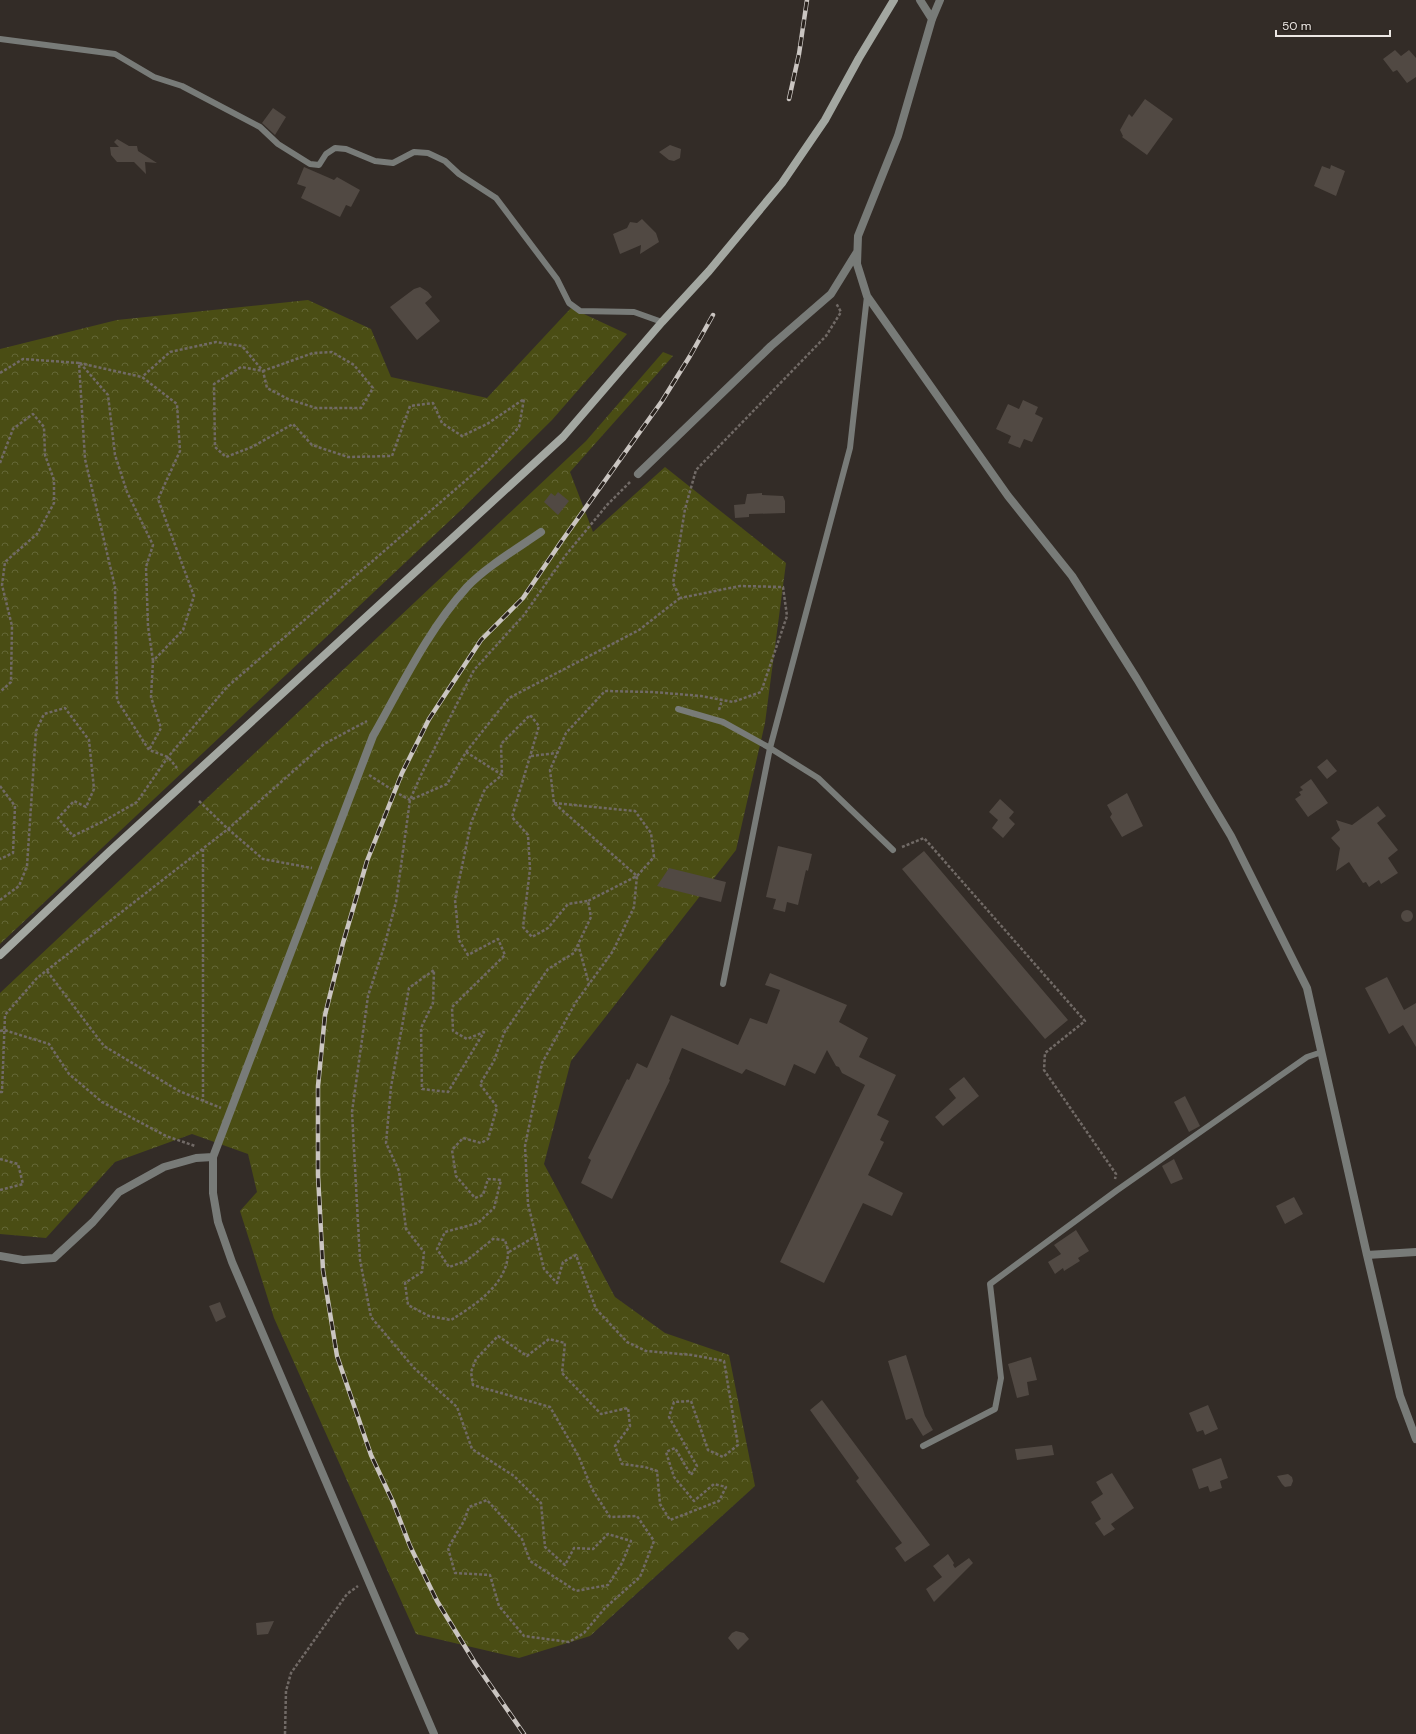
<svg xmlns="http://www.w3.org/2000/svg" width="1416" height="1734" viewBox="0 0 1416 1734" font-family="'DM Sans',sans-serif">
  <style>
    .forest { fill: url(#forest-crowns) }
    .building { fill: #514943 }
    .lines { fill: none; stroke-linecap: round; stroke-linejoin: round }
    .path { stroke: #716a66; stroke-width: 2.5; stroke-dasharray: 3 2; stroke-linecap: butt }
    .service { stroke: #787b78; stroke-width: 6 }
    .minor { stroke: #787b78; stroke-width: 8 }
    .secondary { stroke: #a3a7a1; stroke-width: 8 }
    .rail-casing { stroke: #cac5c1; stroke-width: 4.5 }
    .rail { stroke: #29221d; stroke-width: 3; stroke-dasharray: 9; stroke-linecap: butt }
  </style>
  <defs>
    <pattern id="forest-crowns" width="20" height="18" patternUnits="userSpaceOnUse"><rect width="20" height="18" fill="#4a4d14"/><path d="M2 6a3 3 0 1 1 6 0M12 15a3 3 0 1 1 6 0" fill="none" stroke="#646736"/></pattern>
  </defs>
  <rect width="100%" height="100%" fill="#332c27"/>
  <!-- forest -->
  <path class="forest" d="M308 300 371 329 391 377 487 398 571 308 627 334 552 420 460 511 0 944V349L117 320Z
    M663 352 673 356 570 472 593 532 665 467 786 563 765 723 736 850 571 1061 544 1164 615 1297 665 1333 729 1355 755 1486 590 1636 519 1658 416 1634 274 1318 240 1211 257 1192 248 1154 192 1134 115 1162 46 1238 0 1234V993L586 441Z"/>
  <!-- building -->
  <path class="building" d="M1395 50 1401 56 1409 50 1416 58V77L1407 83 1397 70 1393 72 1383 59Z
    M1145 99 1173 119 1147 155 1122 137 1123 136 1120 130 1129 114 1132 117Z
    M273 108 286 117 275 135 262 123Z
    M117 139 129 146H137L138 151 157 163 145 162 146 174 134 162H117L111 155 110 147H119L114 142Z
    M670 145 681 149 680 158 674 161 669 160 659 152Z
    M1331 165 1345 171 1336 196 1314 186 1322 166 1330 169Z
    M304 167 334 180 337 177 360 190 351 207 346 205 340 217 301 198 306 187 297 184Z
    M642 219 656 233 659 242 640 254 641 245 620 254 613 234 627 228 630 222 637 223Z
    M420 287 428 292 432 297 425 303 440 321 417 340 390 307 414 289Z
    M1023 400 1038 407 1035 414 1043 418 1032 442 1024 439 1020 448 1008 443 1011 436 996 429 1008 404 1019 409Z
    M558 492 569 501 558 515 544 502 551 493 555 496Z
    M762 493V495L783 496 785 501V513L749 514V517L735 518 734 505 745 504 747 494Z
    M1327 759 1337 771 1327 779 1317 767Z
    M1311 779 1328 803 1308 817 1295 799 1301 795 1299 792 1303 790 1300 787Z
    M1127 793 1143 826 1122 837 1110 817 1112 814 1107 805Z
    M1000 799 1014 812 1009 818 1015 824 1003 838 992 828 998 820 989 812Z
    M1378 806 1386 816 1377 823 1398 850 1388 858 1398 873 1381 884 1379 880 1369 887 1366 882 1363 883 1349 862 1336 871 1340 848 1331 838 1340 830 1336 820 1352 825Z
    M778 846 812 854 808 871 806 870 798 905 787 902 785 912 773 909 776 899 766 897Z
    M924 851 1068 1020 1045 1039 902 869Z
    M669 868 726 882 721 902 657 886Z
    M1401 916a6 6 0 1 1 12 0a6 6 0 1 1-12 0Z
    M770 973 847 1005 839 1022 868 1038 859 1057 896 1075 877 1115 889 1121 880 1140 884 1142 868 1175 903 1193 892 1216 863 1203 824 1283 780 1262 865 1085 842 1073 839 1067 836 1066 827 1050 815 1074 794 1064 785 1086 746 1069 742 1074 682 1048 669 1079 670 1080 612 1199 581 1183 591 1160 588 1158 627 1079 629 1080 637 1063 647 1068 671 1015 738 1045 750 1018 767 1024 780 990 765 985Z
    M1387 977 1404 1010 1416 1003V1047L1403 1025 1389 1034 1365 988Z
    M964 1077 979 1096 943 1126 935 1117 956 1098 949 1089Z
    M1185 1096 1200 1126 1189 1132 1174 1102Z
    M1174 1159 1183 1179 1171 1184 1162 1166Z
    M1294 1197 1303 1214 1285 1224 1276 1206Z
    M1076 1230 1089 1251 1078 1258 1080 1261 1064 1271 1063 1268 1055 1274 1048 1262 1061 1254 1054 1245Z
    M220 1302 226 1317 216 1322 209 1306Z
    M906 1355 925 1416 933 1430 923 1436 912 1418 906 1420 888 1361Z
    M1031 1357 1037 1380 1027 1382 1029 1395 1017 1398 1008 1364Z
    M822 1400 930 1545 905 1562 895 1548 902 1543 856 1481 859 1478 810 1410Z
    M1208 1405 1218 1429 1205 1435 1203 1430 1197 1432 1189 1413Z
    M1052 1445 1054 1455 1017 1460 1015 1449Z
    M1221 1458 1228 1478 1220 1481 1222 1488 1210 1492 1208 1486 1199 1489 1192 1469Z
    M1112 1473 1134 1508 1111 1524 1115 1529 1104 1536 1095 1523 1101 1519 1091 1502 1103 1494 1096 1482Z
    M1288 1474 1292 1477 1293 1481 1291 1486 1285 1487 1282 1484 1277 1476Z
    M948 1554 954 1563 953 1565 955 1568 969 1558 973 1563 934 1602 926 1589 942 1577 933 1566Z
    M274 1621 268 1634 257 1635 256 1623Z
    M736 1631 744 1633 749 1639 738 1650 728 1638 732 1633Z"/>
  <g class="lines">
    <!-- path -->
    <path class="path" d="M79 363 142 377 177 404 180 451 158 499 194 596 183 630 153 661 151 697 161 728 149 750
      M80 363 108 395 115 455 127 492 153 545 146 567 148 626 153 661
      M0 373 23 359 79 363 85 459 115 587 117 700 149 750 168 757 177 768
      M0 463 13 429 33 414 44 427 45 455 54 480V503L37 534 5 562 2 585 12 626 11 682 0 692
      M630 482 607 505 565 556 524 615 474 670 421 775 410 800 396 902 384 947 368 996 352 1112 360 1260 371 1317 414 1368 457 1407 472 1449 514 1476 541 1503 545 1547 565 1565 574 1548 593 1549 608 1534 631 1541 622 1563 608 1585 576 1591 530 1561 522 1539 487 1500 469 1507 464 1521 448 1548 455 1573 490 1575 499 1606 524 1636 569 1642 584 1633 605 1608 640 1577 654 1541 637 1516 610 1517 592 1489 578 1455 550 1407 473 1385 471 1372 476 1359 498 1336 527 1356 549 1339 565 1343 562 1373 601 1414 628 1408 630 1426 615 1446 622 1464 645 1467 657 1471 660 1504 670 1520 719 1501 726 1487 714 1484 694 1501 674 1477 666 1452 675 1448 691 1475 697 1466 669 1417 674 1402 691 1401 708 1450 723 1457 738 1445 724 1361 692 1355 646 1351 627 1342 596 1309 576 1255 563 1262 557 1283 544 1269 528 1204 525 1146 542 1063 576 1002 613 951 634 907 637 876 554 803 550 770 566 733 605 691 653 692 701 696 733 702 761 692 787 616 783 587 740 586 680 598 673 583 685 509 696 470 826 336 841 312 836 303
      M719 710 722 700
      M466 752 502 775 501 744 530 715 539 726 512 817 528 835 530 869 523 927 532 937 548 928 568 904 588 901 591 917 574 953 548 969 504 1033 494 1061 480 1084 497 1107 488 1139 481 1143 463 1138 452 1150 456 1176 475 1198 483 1195 488 1179 501 1180 494 1208 478 1223 445 1232 437 1249 449 1267 466 1261 493 1239 505 1240C506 1244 508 1249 508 1252 508 1284 475 1305 451 1320L429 1316 408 1305 405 1283 422 1272 424 1252 406 1229 399 1171 386 1143 391 1087 409 988 434 970 433 1003 421 1028 422 1089 448 1092 484 1032 467 1039 453 1031 452 1007 505 955 498 939 468 955 459 940 455 900 471 823 485 789 502 775
      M531 756 557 753
      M369 775 391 789
      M0 786 15 806 13 853 0 859
      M399 794 410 800 447 784 466 752 509 698 639 630 680 598
      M199 801 228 829 263 859 312 868
      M554 803 635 811 651 833 654 857 637 876 588 901
      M902 847 924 838 1085 1021 1045 1053 1044 1070 1116 1174 1115 1179
      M203 849V1101
      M0 900 19 886 27 866 36 731 44 714 65 708 89 740 94 789 86 807 74 801 58 818 73 836 102 822 137 802 168 757 227 687 487 462 519 427 524 399 487 424 462 436 442 423 433 403 410 406 392 456 348 457 312 445 293 424 252 447 226 457 215 447 214 384 241 367 263 371 313 353 332 352 354 365 373 388 361 408H316L288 399 267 388 263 371 242 346 216 342 170 352 142 377
      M578 944 589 984
      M47 971 104 1046 179 1091 221 1108
      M0 1031 4 1030 49 1044 69 1074 102 1102 166 1136 195 1146
      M0 1092H2L5 1015 37 978 228 829 324 744 367 721
      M0 1159 18 1164 23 1184 0 1190
      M509 1252 536 1236
      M285 1734 286 1691 291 1673 347 1594 358 1586"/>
    <!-- service -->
    <path class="service" d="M0 39 115 54 154 77 182 86 260 127 278 144 310 164 319 165 326 154 335 148 346 149 375 161 393 163 414 152 428 153 445 161 459 174 496 198 557 279 569 303 580 311 634 312 662 322
      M678 709 723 722 770 748 818 778 893 850
      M723 984 770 748 850 448 867 296
      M923 1446 995 1409 1001 1378 990 1284 1116 1191 1307 1057 1322 1052"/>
    <!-- minor -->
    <path class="minor" d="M920 0 932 19
      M940 0 932 19 898 136 858 236 857 264 867 296 1008 496 1072 576 1137 679 1231 836 1307 988 1367 1255 1416 1252
      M638 474 771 346 831 294 857 252
      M1367 1255 1400 1396 1416 1439
      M0 1256 23 1260 54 1258 93 1222 119 1192 164 1167 196 1158 213 1157
      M434 1734 232 1262 218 1222 213 1193V1157L373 736C402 685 428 630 467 587 486 567 518 548 541 532"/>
    <!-- secondary -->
    <path class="secondary" d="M0 955 109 852 563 437 662 322 709 271 782 183 825 120 859 58 894 0"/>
    <!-- rail casing -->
    <g class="rail-casing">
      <path id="rail" d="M789 99 799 54 807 0
        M524 1734 475 1663 437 1601 410 1546 393 1502 371 1455 337 1356 323 1270 318 1175V1086L325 1015 343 943 367 861 402 773 429 719 481 640 523 598 561 542 662 401 690 356 713 315"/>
    </g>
    <!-- rail -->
    <use href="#rail" class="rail"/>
  </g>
  <!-- scale -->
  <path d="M1276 30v6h114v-6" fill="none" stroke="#ece7e3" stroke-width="2"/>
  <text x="1282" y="30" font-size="12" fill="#ece7e3" stroke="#29221d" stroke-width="3" paint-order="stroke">50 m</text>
</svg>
